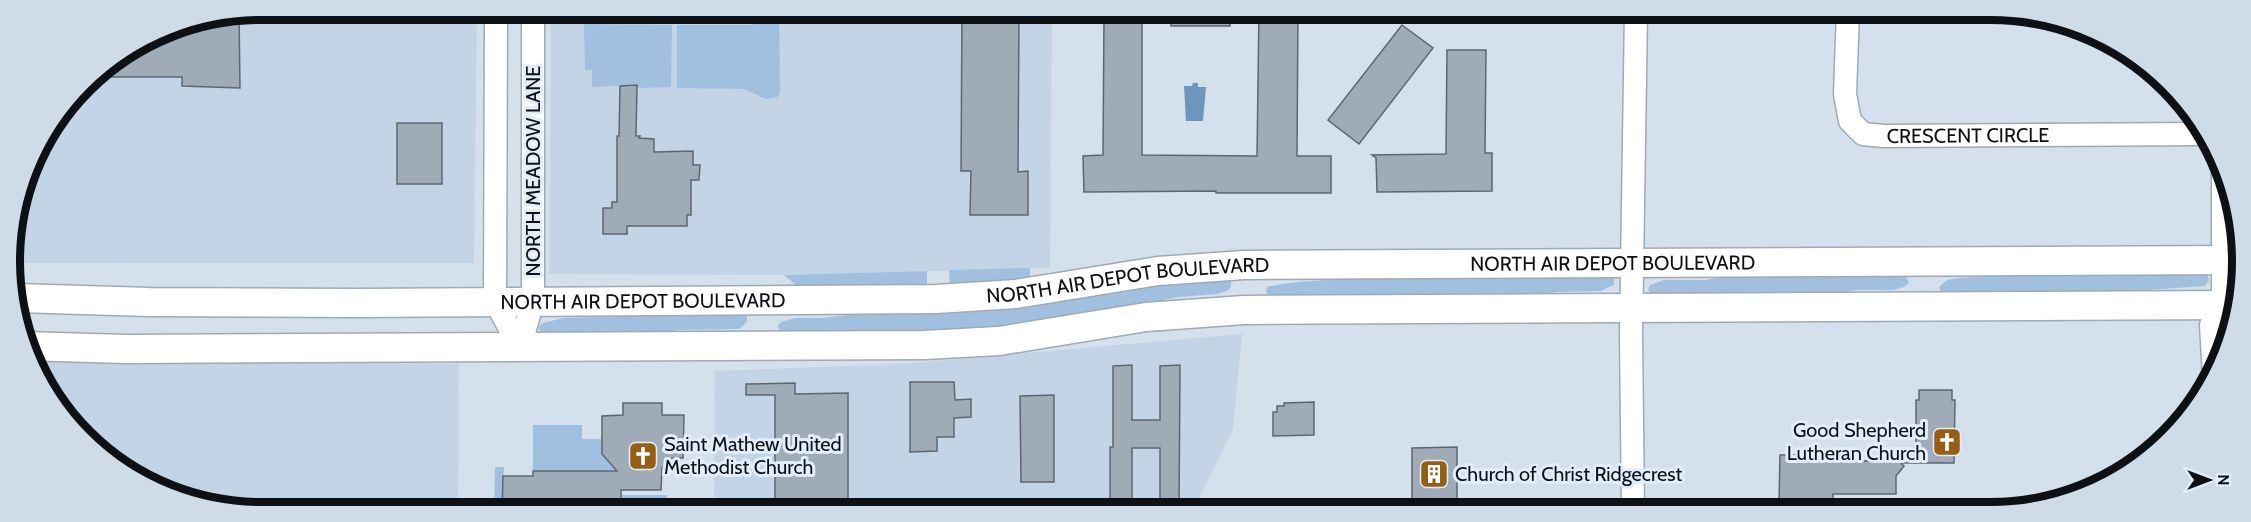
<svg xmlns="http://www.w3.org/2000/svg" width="2251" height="522" viewBox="0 0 2251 522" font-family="Cabin,sans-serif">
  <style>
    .built { fill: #c3d4e6 }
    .green { fill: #a1c0df }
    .water { fill: #6d95bd }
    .building { fill: #9fabb7; stroke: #5d6772; stroke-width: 1.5 }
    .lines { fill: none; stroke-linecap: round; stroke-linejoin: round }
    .minor-casing { stroke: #9eaab5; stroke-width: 25 }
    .major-casing { stroke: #9eaab5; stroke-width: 31 }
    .minor { stroke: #fff; stroke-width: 22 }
    .major { stroke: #fff; stroke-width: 28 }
    .labels { text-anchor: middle; stroke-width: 6; stroke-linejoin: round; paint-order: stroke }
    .street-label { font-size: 20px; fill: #0d1115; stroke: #e1edfa }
    .poi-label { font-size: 20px; fill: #0d1115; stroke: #e1edfa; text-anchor: start }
    .rim { fill: none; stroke: #0d1115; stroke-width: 8 }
  </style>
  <rect width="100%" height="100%" fill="#d4e0ec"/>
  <!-- built -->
  <path class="built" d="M261 9H477L474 263H12L10 244 35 149 95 72 165 28Z
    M551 9 1052 10 1050 268 784 275 549 274Z
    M1242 334 1233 429 1193 511H714L715 371 901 364Z
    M31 357 120 360 459 364 458 511H228L135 479 61 415Z"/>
  <!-- green -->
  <path class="green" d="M753 10H773L779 13 780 91 778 97 766 99 744 89 677 88V25H753Z
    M584 24 672 25 671 87 637 88 636 85 592 87V70H585Z
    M1030 268V284L950 286 949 270Z
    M927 271V286L803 291 784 275Z
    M1596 271 1614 278V285L1600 291 1557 292 1532 296 1268 297 1266 291 1267 287C1295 280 1324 282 1352 276Z
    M1896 271 1907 278 1909 283 1904 287 1894 290H1858L1822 295 1652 294 1648 290 1650 285 1664 280H1706L1742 273Z
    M2202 272 2208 275 2209 281 2205 286 2147 290 2105 297 1949 295 1940 291 1939 287 1947 280 1958 278 2013 275Z
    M1226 277 1231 281V287L1227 291 1217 294 1178 297 1025 329 793 336 780 331 778 326 781 322 795 318H822L903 309 1032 300Z
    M740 312 747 316V322L739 329 679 330 651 335H547L540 331 539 327 543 323 563 318Z
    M533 425H582V439H602V454L617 471H533Z
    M495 467H504L502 511H494Z
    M621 495H667V501H651L650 511H591L590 508H621Z"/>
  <!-- water -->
  <path class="water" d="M1193 83H1198V87H1206L1203 121H1186L1184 86H1192Z"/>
  <!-- building -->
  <path class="building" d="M962 10H1019L1018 172 1028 171V215H970L971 171H961Z
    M1171 10H1199V13H1230V26H1171Z
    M1259 10H1298L1297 156H1331V193H1216V191L1084 192 1083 156 1103 155 1104 16H1142V155L1257 156Z
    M239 13 240 88 182 86V77H105V65L165 28Z
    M1402 25 1433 48 1359 144 1328 120Z
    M1447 50H1486L1485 153H1492V191L1377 192 1376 158 1372 155 1446 154Z
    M637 85 636 136H640L639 138 654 139V152L693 151V165H700L699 180H691V215H687V226H627V234H603V208H612V202H617V136H619L620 86Z
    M397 123H442V184H397Z
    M1132 365V420H1160V366L1180 365 1179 511H1160V448H1132V511H1110V447H1113V366Z
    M910 382H954L955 400 971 399V417L954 418V437H937V451L910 452Z
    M795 383V394L848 393V499L775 500V395H746V384Z
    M1919 390H1952V400H1955L1954 463H1901L1904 466 1896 476V494H1833V501H1779L1780 455 1834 454V461H1881L1890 452 1899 461 1916 445V400H1919Z
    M1054 395V482H1021L1020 396Z
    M1314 402V435L1273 436V412H1277V406H1284V403Z
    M623 403H662V415H684L683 458H672L662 468 661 490H621V508H563V511H502L503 476H533V471H617L602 454V416L623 415Z
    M1457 447V511H1412V448Z"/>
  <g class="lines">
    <!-- minor casing -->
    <g class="minor-casing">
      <g id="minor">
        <path d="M496 9 495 301 520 347"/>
        <path id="s1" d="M1848 11 1845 94 1850 121 1863 134 1884 136 2203 134"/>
        <path d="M2223 174V305"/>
        <path d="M520 347 533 301V9"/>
        <path d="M2214 376 2211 325 2223 305"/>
        <path d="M1633 511 1631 336 1636 11"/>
      </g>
    </g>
    <!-- major casing -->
    <g class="major-casing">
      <g id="major">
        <path id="s2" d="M17 298 149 302 358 303 936 299 1016 294 1158 271 1244 265 2238 260"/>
        <path d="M24 346 126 349 925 345 999 341 1146 317 1244 310 2236 305"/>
      </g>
    </g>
    <!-- minor -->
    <use href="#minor" class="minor"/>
    <!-- major -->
    <use href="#major" class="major"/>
  </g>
  <!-- icons -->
  <defs>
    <g id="church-square" transform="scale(1.5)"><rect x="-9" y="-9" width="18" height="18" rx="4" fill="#945f15" stroke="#e1edfa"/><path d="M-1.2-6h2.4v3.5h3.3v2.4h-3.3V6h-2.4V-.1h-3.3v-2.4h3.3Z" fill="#fff"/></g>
    <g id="building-square" transform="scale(1.5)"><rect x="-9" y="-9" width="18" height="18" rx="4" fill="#945f15" stroke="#e1edfa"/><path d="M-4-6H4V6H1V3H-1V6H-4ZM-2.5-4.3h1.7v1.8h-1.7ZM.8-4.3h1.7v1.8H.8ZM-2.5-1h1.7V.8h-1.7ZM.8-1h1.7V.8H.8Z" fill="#fff"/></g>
  </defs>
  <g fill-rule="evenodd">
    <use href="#church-square" x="1947" y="442"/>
    <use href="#church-square" x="643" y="456"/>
    <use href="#building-square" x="1434" y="474"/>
  </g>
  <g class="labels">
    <!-- street labels -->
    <g class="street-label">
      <text dy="7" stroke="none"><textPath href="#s1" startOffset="234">CRESCENT CIRCLE</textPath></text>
      <text transform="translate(533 171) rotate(-90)" y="7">NORTH MEADOW LANE</text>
      <text dy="7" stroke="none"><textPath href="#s2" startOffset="1598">NORTH AIR DEPOT BOULEVARD</textPath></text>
      <text dy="7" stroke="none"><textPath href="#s2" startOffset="1112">NORTH AIR DEPOT BOULEVARD</textPath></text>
      <text dy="7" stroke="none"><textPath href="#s2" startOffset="626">NORTH AIR DEPOT BOULEVARD</textPath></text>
    </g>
    <!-- poi labels -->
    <g class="poi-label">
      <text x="1926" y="437" text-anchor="end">Good Shepherd<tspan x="1926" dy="23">Lutheran Church</tspan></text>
      <text x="664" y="451">Saint Mathew United<tspan x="664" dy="23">Methodist Church</tspan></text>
      <text x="1455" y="481">Church of Christ Ridgecrest</text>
    </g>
  </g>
  <!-- crop -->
  <path d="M0 0H2251V522H0ZM261 20H1991A241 241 0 0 1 2232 261V261A241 241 0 0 1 1991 502H261A241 241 0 0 1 20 261V261A241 241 0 0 1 261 20Z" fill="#d0dbe8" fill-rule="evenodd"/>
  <path class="rim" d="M261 20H1991A241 241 0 0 1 2232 261V261A241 241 0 0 1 1991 502H261A241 241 0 0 1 20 261V261A241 241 0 0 1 261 20Z"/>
  <!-- north arrow -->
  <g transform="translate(2209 480) rotate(90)" stroke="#e1edfa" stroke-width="4.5" paint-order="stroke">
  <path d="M0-4.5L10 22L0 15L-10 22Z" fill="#0d1115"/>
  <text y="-9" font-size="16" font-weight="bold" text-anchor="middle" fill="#0d1115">N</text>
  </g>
</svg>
